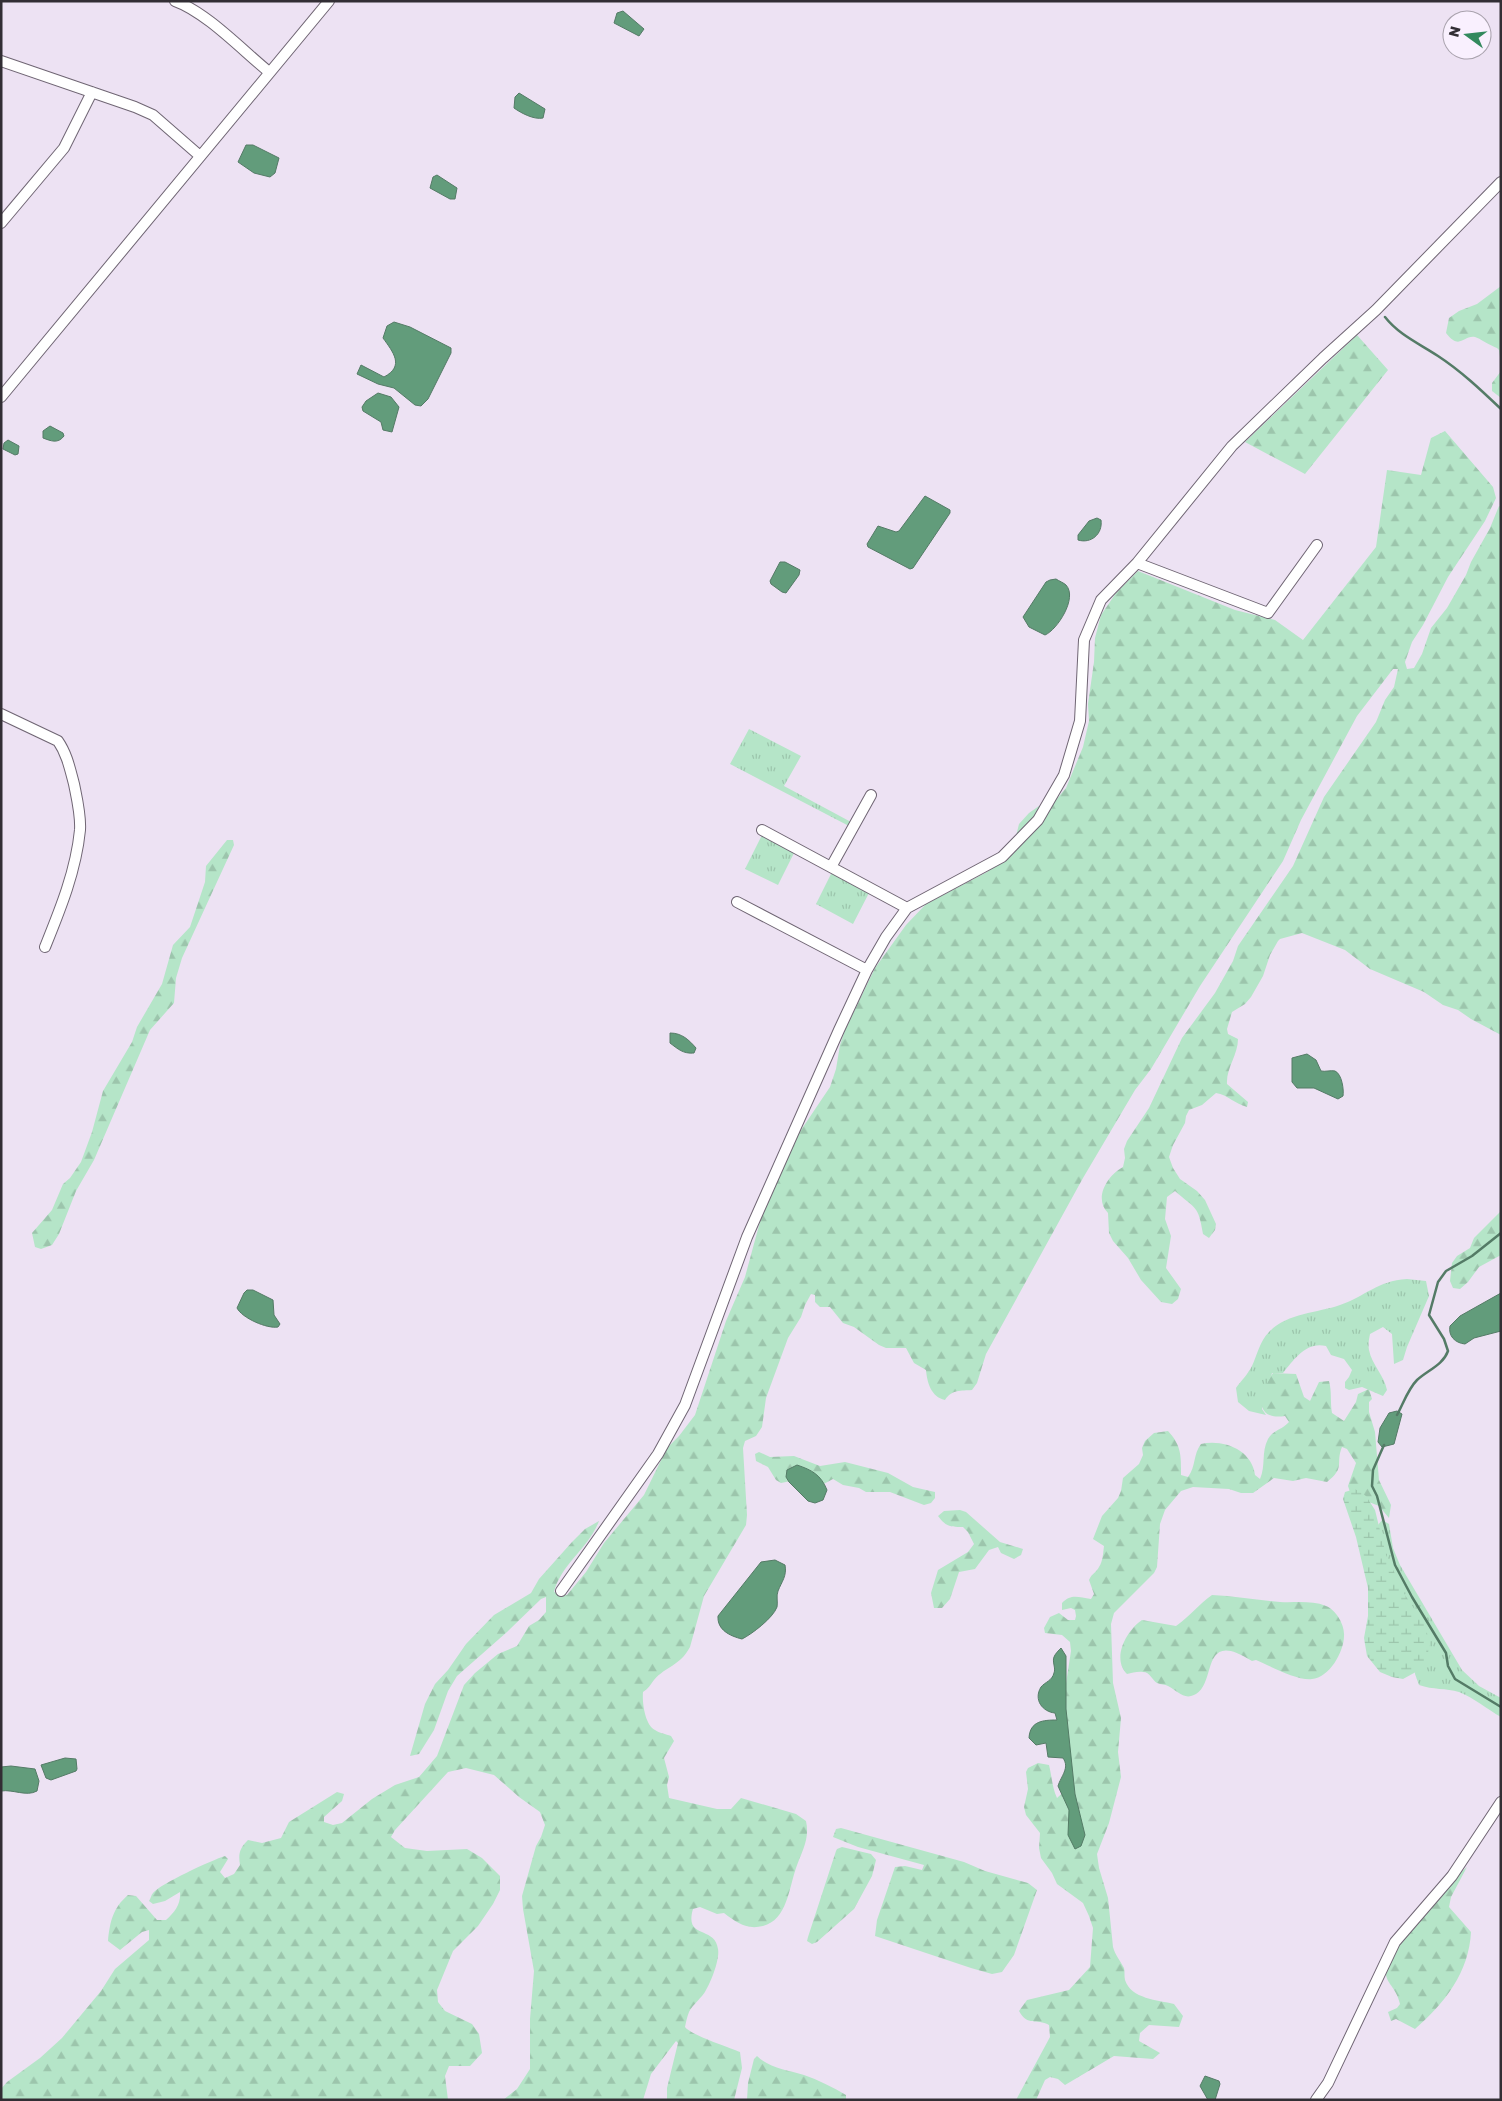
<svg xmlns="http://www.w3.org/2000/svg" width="1502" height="2101" viewBox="0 0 1502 2101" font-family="'Golos Text',sans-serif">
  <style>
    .grass { fill: url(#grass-tufts) }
    .forest { fill: url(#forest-firs) }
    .wetland { fill: url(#wetland-marsh) }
    .water { fill: #629c7b; stroke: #547b66 }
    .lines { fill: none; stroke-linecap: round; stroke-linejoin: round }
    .stream { stroke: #547b66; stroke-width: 2.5 }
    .street-casing { stroke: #6f6573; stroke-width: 12 }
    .street { stroke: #fff; stroke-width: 10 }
  </style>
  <defs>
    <pattern id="grass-tufts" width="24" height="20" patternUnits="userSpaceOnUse" patternTransform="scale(1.25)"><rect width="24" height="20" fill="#b5e5c8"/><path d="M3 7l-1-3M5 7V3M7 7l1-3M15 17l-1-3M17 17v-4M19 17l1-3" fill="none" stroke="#9cc5ac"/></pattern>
    <pattern id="forest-firs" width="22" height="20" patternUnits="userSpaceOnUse" patternTransform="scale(1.25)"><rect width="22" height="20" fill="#b5e5c8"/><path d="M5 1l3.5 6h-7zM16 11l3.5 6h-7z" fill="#9cc5ac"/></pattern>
    <pattern id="wetland-marsh" width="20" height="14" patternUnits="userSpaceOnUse" patternTransform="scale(1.25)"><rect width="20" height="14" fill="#b5e5c8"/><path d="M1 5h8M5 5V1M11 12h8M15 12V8" fill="none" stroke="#9cc5ac"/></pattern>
  </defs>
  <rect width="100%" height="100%" fill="#ede2f3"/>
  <!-- grass -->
  <path class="grass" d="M749 729 801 756 784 786 851 822 849 826 730 764Z
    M763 833 795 851 778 885 745 869Z
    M833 870 870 891 853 924 816 904Z
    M1407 1279 1426 1281 1429 1296 1407 1347 1403 1360 1394 1364 1392 1334 1383 1327 1370 1334C1369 1339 1368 1345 1369 1350 1372 1365 1384 1375 1387 1390L1383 1396 1362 1387 1349 1390 1345 1388V1382L1349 1377 1352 1370 1344 1359 1331 1355 1326 1346C1307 1341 1294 1359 1283 1373H1272L1262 1409 1266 1415 1249 1411 1238 1402 1236 1388C1241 1381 1248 1374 1252 1366 1257 1355 1260 1341 1269 1332 1287 1313 1317 1313 1340 1305 1366 1296 1377 1281 1407 1279Z
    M1382 1520 1389 1524 1393 1548 1400 1565 1462 1670 1479 1686 1501 1698V1717C1487 1709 1474 1698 1459 1692 1446 1688 1433 1690 1419 1685L1415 1674 1416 1655 1385 1562 1378 1525Z"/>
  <!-- forest -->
  <path class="forest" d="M1501 286V364L1499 350 1497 348C1491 346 1479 338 1475 337 1463 335 1460 351 1446 333L1449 318 1459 311 1477 304Z
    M1357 335 1388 370 1305 474 1245 442Z
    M1501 371V398L1492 391V383Z
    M1445 431 1493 487 1496 498 1485 521 1448 577 1423 625 1412 642 1405 662 1407 669 1414 668 1422 654 1431 628 1447 608 1466 575 1471 562 1490 528 1499 506 1501 507V1035L1471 1019 1458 1010 1443 1005 1424 992 1370 969 1345 950 1302 933 1280 939 1278 941 1270 955 1263 976 1251 997 1245 1004 1232 1012 1227 1029 1228 1034 1238 1039C1238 1055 1226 1068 1227 1084L1248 1102 1247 1107C1235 1104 1228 1095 1216 1093L1202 1105 1189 1110 1186 1116 1185 1123 1173 1145 1169 1157 1173 1168 1180 1179 1197 1191 1205 1200 1216 1224 1215 1230 1209 1238 1203 1234C1198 1204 1196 1210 1175 1191L1167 1197 1165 1219 1171 1236 1166 1268 1181 1289 1178 1299 1172 1304 1161 1302 1141 1280 1128 1258 1113 1241 1109 1233 1108 1213C1093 1198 1108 1175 1123 1167L1125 1158 1124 1149 1127 1141 1149 1108 1182 1038 1215 993 1233 961 1238 946 1293 866 1324 797 1376 722 1385 700 1394 687 1398 669H1393L1357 716 1301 820 1283 861 1200 986 1151 1069 1135 1090 1083 1178 986 1354 977 1383 972 1390C961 1391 952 1389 945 1400 931 1397 927 1382 926 1370L914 1363 906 1348H886L879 1345 854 1327 843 1323 830 1307H820L815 1302V1295L811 1294 805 1305 801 1317 788 1338 766 1398 762 1427 756 1436 745 1441 743 1448 747 1515 746 1525 704 1596 690 1647C680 1666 666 1666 654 1680 650 1685 649 1688 643 1692 642 1703 645 1725 655 1730 659 1733 666 1734 671 1736L674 1741 664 1758 669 1777 667 1785 669 1798 717 1809H731L741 1798 796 1814 806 1821C810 1839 802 1851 796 1868 789 1888 787 1920 763 1926 747 1930 737 1923 724 1913L717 1914 700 1907 693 1909C684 1940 715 1925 718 1949 720 1959 711 1982 706 1990 702 1998 693 2004 689 2012 687 2017 686 2022 685 2027 691 2035 728 2047 740 2052L742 2068 734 2100H667V2088L678 2043 676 2041 651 2074 643 2100H503L517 2089 530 2069V2019L534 1971 523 1909 522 1896 536 1846 541 1837 545 1825 540 1812 519 1797 494 1775 466 1768 448 1772 395 1830 391 1837 405 1848 427 1851 467 1849 482 1858 500 1876V1890L493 1904 478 1926 453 1951 437 1990 438 2002 445 2011 472 2024 479 2034 482 2053 470 2066H449L445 2076 448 2100H1V2089L7 2082 40 2058 62 2038 101 1991 115 1969 149 1940V1930L142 1932 120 1950 108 1941C110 1921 113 1908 128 1895L136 1896 157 1920H166C175 1912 181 1904 180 1892L165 1901 153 1904 149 1901C151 1898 151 1895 153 1893 160 1884 212 1860 225 1856L228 1859 220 1872 225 1878 234 1874 240 1865C238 1853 240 1848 248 1840L262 1843 281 1838 289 1822 337 1792 344 1794 342 1801 324 1817V1822L333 1825 342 1823 372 1799 395 1785 419 1777 437 1756 464 1685 475 1673 498 1654 517 1646 529 1626 539 1620 546 1612V1597L541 1599 507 1632 457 1676 448 1691 434 1730 419 1754 410 1756 425 1704 435 1684 448 1670 466 1644 494 1615 531 1593 539 1579 572 1542 585 1529 599 1521C589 1548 561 1564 554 1592L567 1595 586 1572 604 1543 644 1495 667 1448 679 1436 695 1415 726 1321 745 1277 761 1218 780 1170 797 1136 830 1087 836 1069 840 1045 845 1030 875 968 906 925 926 904 987 872 1012 852 1019 824 1029 813 1039 806 1049 808 1066 788 1083 747 1089 721 1088 704 1094 662 1095 638 1101 615 1116 593 1138 571 1235 610 1275 620 1303 640 1376 547 1387 470 1421 475 1431 438Z
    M227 840H233L234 845 182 958 176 978 174 1003 150 1030 94 1160 76 1191 59 1234 52 1245 41 1249 35 1247 32 1233 52 1210 63 1184 70 1178 81 1162 92 1132 103 1091 132 1042 137 1027 162 984 173 945 190 927 205 882 206 866Z
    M1501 1211V1255L1479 1267 1468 1282 1460 1289 1453 1288 1450 1281 1452 1263 1457 1256 1470 1248 1474 1238Z
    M1273 1373 1296 1374 1304 1397 1310 1401 1319 1382 1329 1381C1332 1392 1330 1401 1332 1413L1344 1421 1356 1402 1358 1394 1369 1389 1372 1399 1369 1402V1412L1375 1432 1379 1480 1391 1505 1389 1518 1379 1506 1351 1495 1348 1486 1356 1463 1347 1449 1342 1447C1335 1464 1346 1467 1327 1482L1306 1478 1293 1481 1274 1478 1253 1493H1241L1229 1489 1193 1487 1181 1491 1165 1510 1160 1524 1157 1567 1154 1573 1114 1613 1111 1624 1113 1683 1121 1718 1118 1752 1121 1777 1109 1823 1097 1854 1099 1868 1108 1898 1113 1947C1115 1955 1120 1960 1124 1968 1125 1972 1124 1976 1125 1980 1131 1999 1158 2000 1174 2004L1183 2016 1179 2027 1149 2025 1140 2033 1139 2041 1160 2053 1153 2059 1114 2056 1065 2085 1058 2079 1050 2077 1045 2080 1036 2100H1016L1050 2037 1049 2025C1036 2018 1028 2027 1019 2011L1027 2000 1069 1990 1090 1967 1093 1928 1089 1916 1083 1903 1057 1884 1052 1873 1041 1858 1039 1848 1040 1833 1026 1815 1024 1807 1028 1789 1026 1772 1028 1768 1038 1763 1049 1765C1052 1777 1052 1787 1057 1798L1069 1787 1063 1703 1071 1651 1070 1642 1062 1635 1045 1633 1044 1628 1050 1617 1059 1613 1068 1620H1075L1076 1616 1075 1610 1071 1608 1062 1610V1603C1072 1593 1079 1598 1091 1599L1094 1594 1089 1580C1092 1573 1096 1573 1099 1567 1103 1561 1103 1553 1104 1546L1093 1539 1102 1516 1118 1498 1121 1491 1123 1478 1139 1464 1143 1455 1142 1448 1145 1441 1154 1433 1168 1431C1182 1446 1181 1457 1181 1475L1188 1477C1196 1467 1193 1454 1201 1444 1224 1439 1252 1450 1255 1475L1260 1479C1266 1466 1261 1452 1268 1439 1273 1430 1282 1430 1289 1422L1285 1416C1252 1421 1260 1391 1273 1373Z
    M759 1452 770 1457 794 1456 820 1466 845 1462 888 1473 913 1487 935 1492V1498L931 1503 924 1505 890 1492H866L859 1488 843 1485 833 1479 818 1487 796 1480 781 1483 776 1480 768 1467 756 1461 755 1454Z
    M960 1510 966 1512 1000 1542 1023 1549 1021 1555 1014 1559 1001 1553 998 1547 989 1550 975 1569 959 1572 950 1599 942 1608H934L931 1593 938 1570 968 1552 974 1544 968 1532 963 1527C951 1527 946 1527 938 1516L944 1511Z
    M1212 1595C1235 1596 1257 1600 1280 1602 1295 1603 1311 1600 1326 1606 1336 1610 1345 1625 1344 1636 1344 1652 1329 1678 1312 1679 1298 1681 1270 1666 1256 1660L1252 1661C1200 1628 1217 1682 1196 1694 1184 1701 1178 1691 1168 1686 1165 1684 1161 1685 1157 1683 1152 1680 1150 1672 1143 1672 1138 1671 1132 1673 1127 1674 1111 1658 1127 1630 1142 1620L1176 1626C1190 1616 1199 1604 1212 1595Z
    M841 1828 964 1862 985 1871 1028 1883 1037 1890 1014 1955 1002 1972 992 1974 971 1968 875 1936 877 1920 895 1867 905 1866 922 1870 924 1865 858 1847 833 1837 836 1829Z
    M842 1847 871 1854 876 1860 872 1876 854 1909 817 1942 812 1944 807 1941 808 1937 836 1851 837 1849Z
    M1467 1867 1451 1897 1449 1907 1471 1932C1469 1972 1445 2003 1415 2029L1396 2019 1391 2021 1388 2012 1397 2008 1400 2004C1395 1982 1381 1985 1387 1959L1455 1877Z
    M757 2056C769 2068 788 2070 804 2075 818 2080 833 2087 846 2095V2100H747L748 2083 754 2059Z"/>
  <!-- wetland -->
  <path class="wetland" d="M1355 1489 1366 1496 1375 1510 1386 1555 1405 1595 1424 1623 1430 1643 1425 1667 1403 1679 1392 1677 1380 1672 1367 1656 1364 1638 1368 1616V1588L1356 1537 1343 1499 1345 1492Z"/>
  <!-- water -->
  <path class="water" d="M623 11 644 29 639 36 614 23 617 13Z
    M519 93 545 109 543 118C534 120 521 113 514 108L515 97Z
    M246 145H253L279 158 275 173 270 177 254 173 238 162Z
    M437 175 457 188 455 199H450L430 188 433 177Z
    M394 322 410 327 451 348V353L428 399 421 406 415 405 394 388 378 384 357 374 361 365 384 377C405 366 393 352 383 338L387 326Z
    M378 393 391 397 399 407 392 432 383 430 381 422 363 411 362 407 366 401Z
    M50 426 63 433 64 436C58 444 51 441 43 438V431Z
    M8 440 19 446 18 454 15 455 3 449 4 443Z
    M925 496 950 510V513L913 568 910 569 868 547 867 544 878 526 896 532 899 531Z
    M1097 518 1101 520C1103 534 1091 544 1078 540V535L1089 521Z
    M780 562H785L800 570 799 575 786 593 782 592 771 584 770 581Z
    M1056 579C1059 581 1064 583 1066 585 1078 598 1057 630 1045 635L1029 627 1023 617 1046 582 1050 580Z
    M670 1033C682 1033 689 1040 696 1048L694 1053C683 1054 678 1049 670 1043Z
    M1307 1054 1316 1060 1321 1071C1325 1072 1331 1070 1335 1071 1342 1074 1344 1090 1343 1096L1338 1099 1314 1088H1297L1292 1082V1058Z
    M247 1290H253L273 1300 274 1315 280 1324 278 1327C267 1329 242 1318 237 1308L244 1293Z
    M1501 1293V1331L1474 1338 1465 1344C1455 1343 1448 1336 1450 1326L1460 1316Z
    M1397 1411 1402 1414 1394 1444 1382 1447 1378 1442 1380 1428 1389 1413Z
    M797 1465C812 1470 821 1475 827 1490L823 1500 815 1503 808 1501 789 1482 786 1477 787 1470Z
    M775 1560 785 1565C787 1576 782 1581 778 1591 776 1596 778 1602 777 1607 773 1618 752 1634 742 1639 730 1636 717 1630 718 1616L761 1562Z
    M1061 1648 1066 1656V1709L1075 1794 1085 1835 1081 1846 1075 1849 1068 1835 1069 1810 1058 1786C1061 1776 1070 1768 1063 1758L1048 1757 1046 1743 1036 1745 1029 1738C1030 1721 1043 1720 1057 1720L1055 1713C1043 1712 1033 1700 1041 1687 1045 1682 1052 1681 1054 1673 1056 1668 1052 1662 1054 1657 1055 1654 1059 1650 1061 1648Z
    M65 1758 76 1759 77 1769 76 1771 51 1780 46 1778 41 1765Z
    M11 1766 35 1769 39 1781 37 1791C26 1797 13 1789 1 1791V1767Z
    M1205 2076 1219 2081 1220 2084 1215 2100H1208L1200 2086Z"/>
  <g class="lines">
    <!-- stream -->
    <path class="stream" d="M1385 317C1399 335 1420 344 1438 356 1461 371 1481 390 1501 409
      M1397 1415C1403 1404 1408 1389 1417 1380 1428 1370 1443 1365 1448 1351L1444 1339 1429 1315 1438 1282 1446 1271 1472 1256 1501 1233
      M1384 1445 1373 1470 1372 1486 1377 1496 1395 1565 1412 1597 1446 1653 1448 1666 1455 1679 1501 1707"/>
    <!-- street casing -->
    <g class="street-casing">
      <path id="street" d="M175 1C206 12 242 50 269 72
        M1 61 135 107 153 115 200 156
        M1 223 64 148 92 92
        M1 397 329 1
        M1137 563 1268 613 1317 545
        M1 714 58 741C67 754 70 769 74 784 77 799 81 815 80 830 76 871 60 910 45 947
        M762 830 907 908
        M831 867 871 795
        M737 902 867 970
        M561 1591 658 1454 685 1405 747 1237 839 1030 867 970 886 937 907 908 1002 857 1038 820 1064 775 1080 721 1084 640 1101 600 1137 563 1232 446 1323 358 1376 310 1501 182
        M1316 2100 1328 2083 1395 1942 1452 1876 1501 1802"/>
    </g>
    <!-- street -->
    <use href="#street" class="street"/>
  </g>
  <!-- border -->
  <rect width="1502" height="2101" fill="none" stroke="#322e34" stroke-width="5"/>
  <!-- north arrow -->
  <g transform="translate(1467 35) rotate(285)"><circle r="24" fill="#f9f0fe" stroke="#a9a2ad"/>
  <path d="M0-4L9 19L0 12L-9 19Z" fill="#32895d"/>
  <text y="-8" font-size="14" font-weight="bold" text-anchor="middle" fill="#322e34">N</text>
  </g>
</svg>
